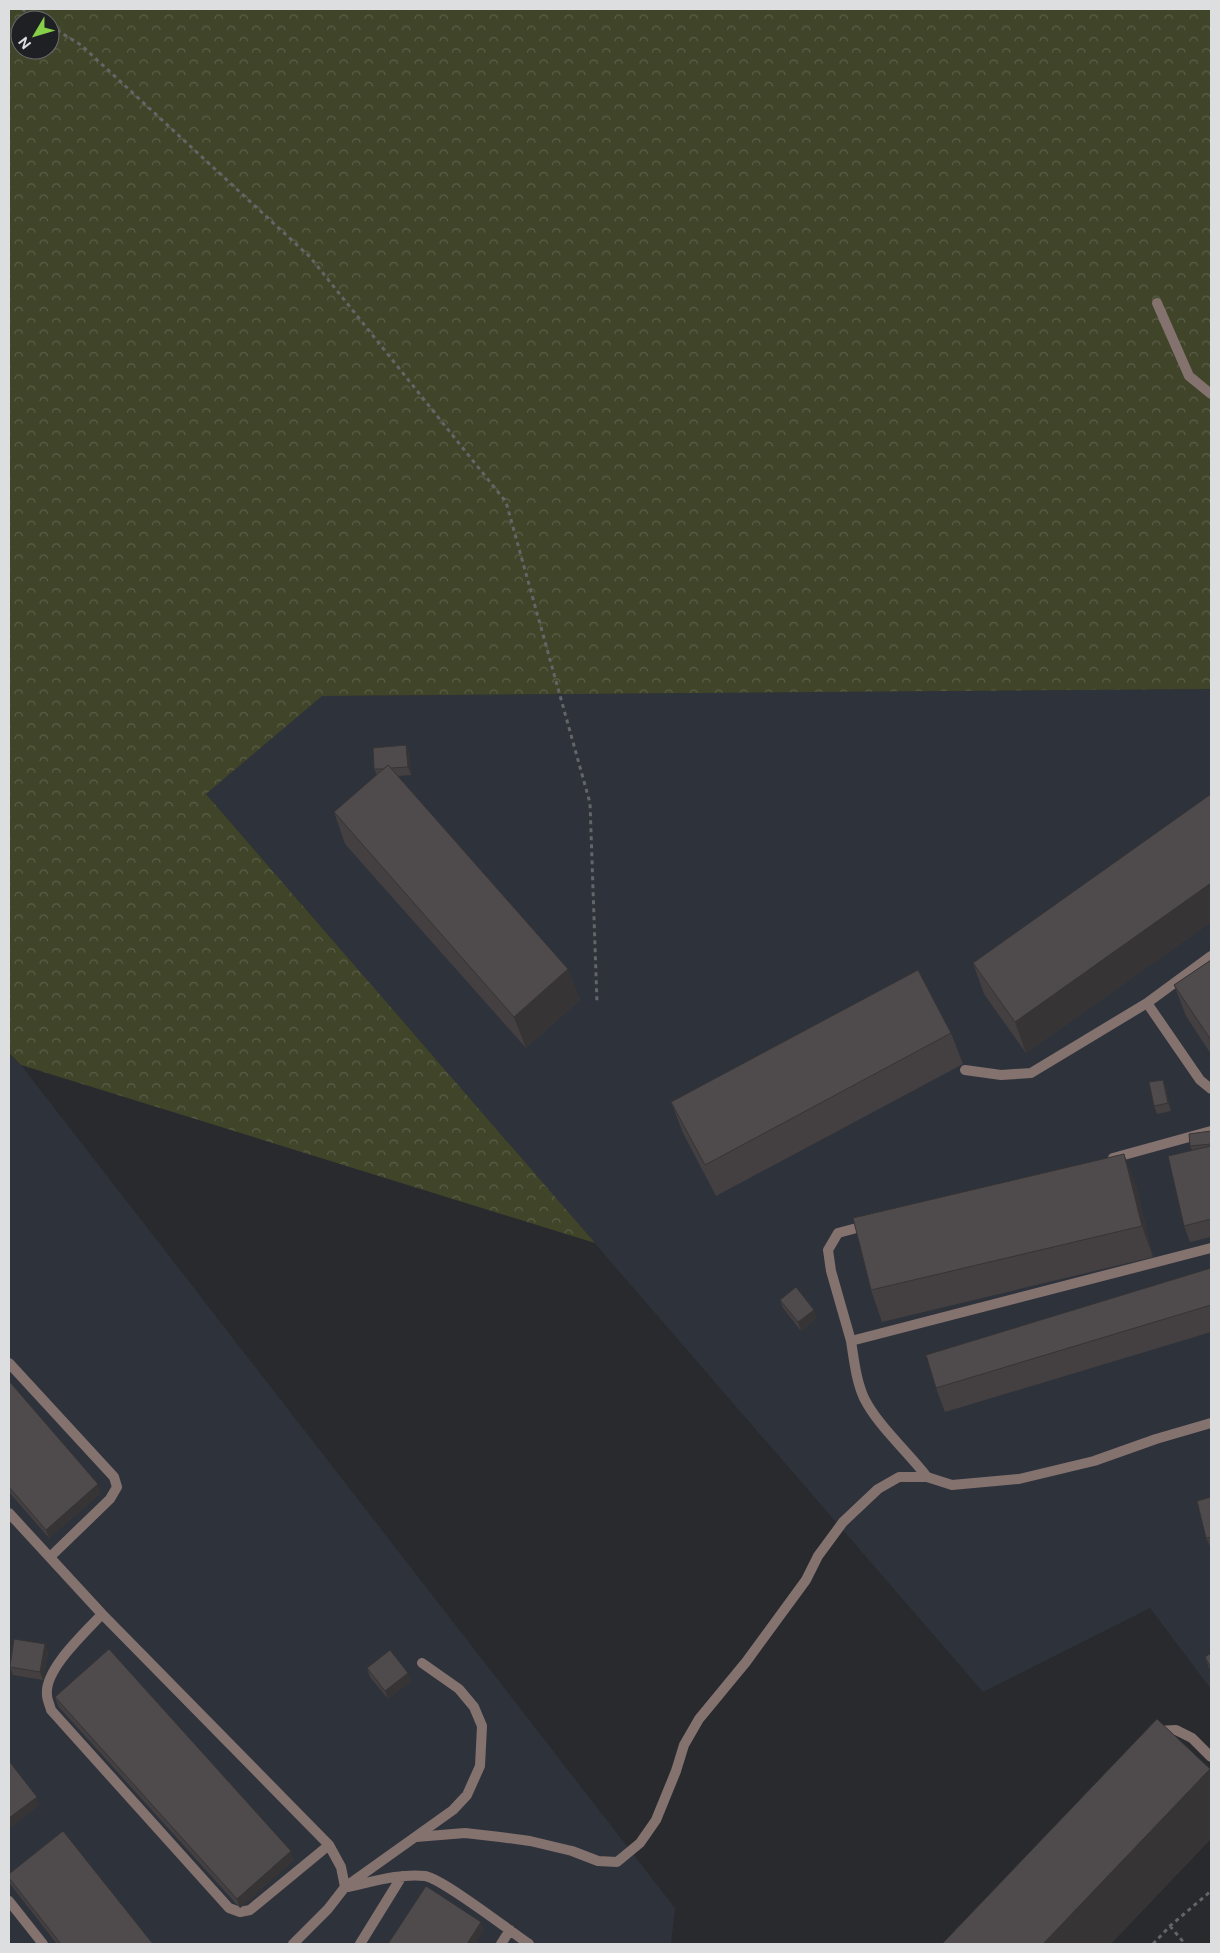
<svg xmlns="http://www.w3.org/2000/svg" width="1220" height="1953" viewBox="0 0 1220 1953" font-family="'Public Sans',sans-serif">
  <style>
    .built { fill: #2e323b }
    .forest { fill: url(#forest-crowns); fill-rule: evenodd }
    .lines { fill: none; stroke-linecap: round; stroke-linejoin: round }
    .path { stroke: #636567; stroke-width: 3; stroke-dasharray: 4 4; stroke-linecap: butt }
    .service { stroke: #84726f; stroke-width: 10 }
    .minor { stroke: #84726f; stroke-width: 10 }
    .wall { fill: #444041 }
    .shaded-wall { fill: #373435 }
    .building { fill: #4f4b4c; stroke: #373435 }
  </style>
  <defs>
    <pattern id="forest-crowns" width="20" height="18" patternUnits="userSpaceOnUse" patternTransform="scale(1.25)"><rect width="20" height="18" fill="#404429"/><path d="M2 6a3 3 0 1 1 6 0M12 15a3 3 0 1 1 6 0" fill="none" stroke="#5b5f48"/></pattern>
  </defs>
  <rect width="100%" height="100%" fill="#282a2d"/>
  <!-- built -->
  <path class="built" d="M1211 689V1689L1150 1608 983 1692 206 794 321 696Z
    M9 1054 21 1065 675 1908 671 1944H9Z"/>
  <!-- forest -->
  <path class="forest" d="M9 9H1211V689L322 696 206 794 595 1243 21 1065 9 1053ZM20 20H50V50H20Z"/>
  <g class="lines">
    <!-- path -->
    <path class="path" d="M22 9 40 20
      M50 26 81 45 310 257 506 502 590 803 597 1003
      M1170 1926 1185 1944
      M1153 1944 1170 1926 1211 1891"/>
    <!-- service -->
    <path class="service" d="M1157 303 1189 376 1211 394
      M1147 1003 1200 1080 1211 1089
      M965 1070 1001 1075 1031 1073 1147 1003 1211 956
      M1113 1158 1211 1131
      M851 1341 831 1271 828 1250 838 1233 868 1225
      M9 1363 114 1477 117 1487 110 1499 50 1557
      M927 1477C908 1452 878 1426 864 1398 856 1380 854 1360 851 1341L1211 1248
      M9 1513 102 1614 329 1845 341 1867 345 1887 328 1909 293 1944
      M102 1614C86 1632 44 1669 47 1695 47 1700 50 1705 51 1710L229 1908 240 1912 250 1910 329 1845
      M1157 1731 1176 1730 1192 1738 1211 1757
      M345 1887 453 1810 467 1795 480 1766 482 1726 474 1707 459 1689 422 1663
      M348 1887C372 1882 400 1873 425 1876 443 1879 510 1931 529 1944
      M9 1901 43 1944
      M360 1944 402 1876
      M501 1944 510 1930"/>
    <!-- minor -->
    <path class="minor" d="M416 1837 465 1833 500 1837 530 1841 572 1851 598 1861 617 1862 640 1843 656 1820 676 1771 684 1745 699 1719 746 1662 806 1580 818 1556 843 1522 878 1489 899 1477H927L952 1485 1019 1479 1094 1461 1156 1439 1211 1423"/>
  </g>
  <!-- wall -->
  <path class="wall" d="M406 745 409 754 411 775 398 776 568 969 580 1000 526 1048 345 844 334 812 377 775 374 769Z
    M1211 794V922L1026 1053 984 994 973 963Z
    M1211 960V1054L1186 1016 1174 985Z
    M951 1033 963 1064 716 1196 683 1133 671 1102Z
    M1163 1080 1166 1088 1171 1111 1157 1114 1154 1106Z
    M1211 1131V1237L1190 1242 1184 1226 1192 1150 1190 1146Z
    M1136 1185 1153 1257 882 1322 871 1290Z
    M1211 1268V1332L945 1412 936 1388Z
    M780 1300 817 1318 801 1331 783 1308Z
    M9 1381 101 1493 49 1538 9 1492Z
    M1211 1497V1546H1210L1206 1538Z
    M45 1644 48 1653 43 1680 13 1675 10 1667Z
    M1211 1653V1671L1208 1666 1205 1657Z
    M367 1668 408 1673 411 1681 388 1699 370 1677Z
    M55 1697 294 1860 240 1908 58 1706Z
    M9 1874 153 1944H57L10 1884 9 1881Z"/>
  <!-- shaded-wall -->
  <path class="shaded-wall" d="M406 745 409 754 411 775 408 767Z
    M1211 883V922L1026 1053 1015 1022Z
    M568 969 580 1000 526 1048 514 1017Z
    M1163 1080 1166 1088 1171 1111 1168 1103Z
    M1124 1154 1136 1185 1153 1257 1142 1226Z
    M814 1310 817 1318 801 1331 798 1322Z
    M98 1484 101 1493 49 1538 46 1530Z
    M45 1644 48 1653 43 1680 40 1672Z
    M408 1673 411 1681 388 1699 385 1691Z
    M1210 1769 1211 1773V1839L1111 1944H1043Z
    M37 1797 40 1805 9 1829V1818Z
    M291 1851 294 1860 240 1908 237 1899Z
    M481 1922 484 1931 475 1944H467Z"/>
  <!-- building -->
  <path class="building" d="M406 745 408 767 391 768 388 765 384 769H374L373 748Z
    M388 765 568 969 514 1017 334 812Z
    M1211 794V883L1015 1022 973 963Z
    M1211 960V1040L1174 985Z
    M918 970 951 1033 705 1165 671 1102Z
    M1163 1080 1168 1103 1154 1106 1149 1082Z
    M1211 1131V1144L1190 1146 1189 1134Z
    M1211 1146V1219L1184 1226 1168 1156Z
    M1124 1154 1142 1226 871 1290 853 1218Z
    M1211 1268V1305L936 1388 926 1355Z
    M796 1287 814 1310 798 1322 780 1300Z
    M9 1381 98 1484 46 1530 9 1487Z
    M1211 1497V1537L1206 1538 1197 1501Z
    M14 1639 45 1644 40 1672 10 1667Z
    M109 1649 291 1851 237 1899 55 1697Z
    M390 1650 408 1673 385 1691 367 1668Z
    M1211 1653V1668L1205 1657Z
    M1157 1719 1210 1769 1043 1944H942Z
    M9 1761 37 1797 9 1818Z
    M63 1831 153 1944H61L9 1878V1874Z
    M426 1886 481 1922 467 1944H388Z"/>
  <!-- border -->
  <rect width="1220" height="1953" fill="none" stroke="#dcdee0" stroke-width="20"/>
  <!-- north arrow -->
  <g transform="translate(35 35) rotate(232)"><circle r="24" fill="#1f2023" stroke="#6b6c6f"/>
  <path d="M0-4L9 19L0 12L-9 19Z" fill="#88cf49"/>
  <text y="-8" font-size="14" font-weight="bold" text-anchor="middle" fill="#dcdee0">N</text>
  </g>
</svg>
